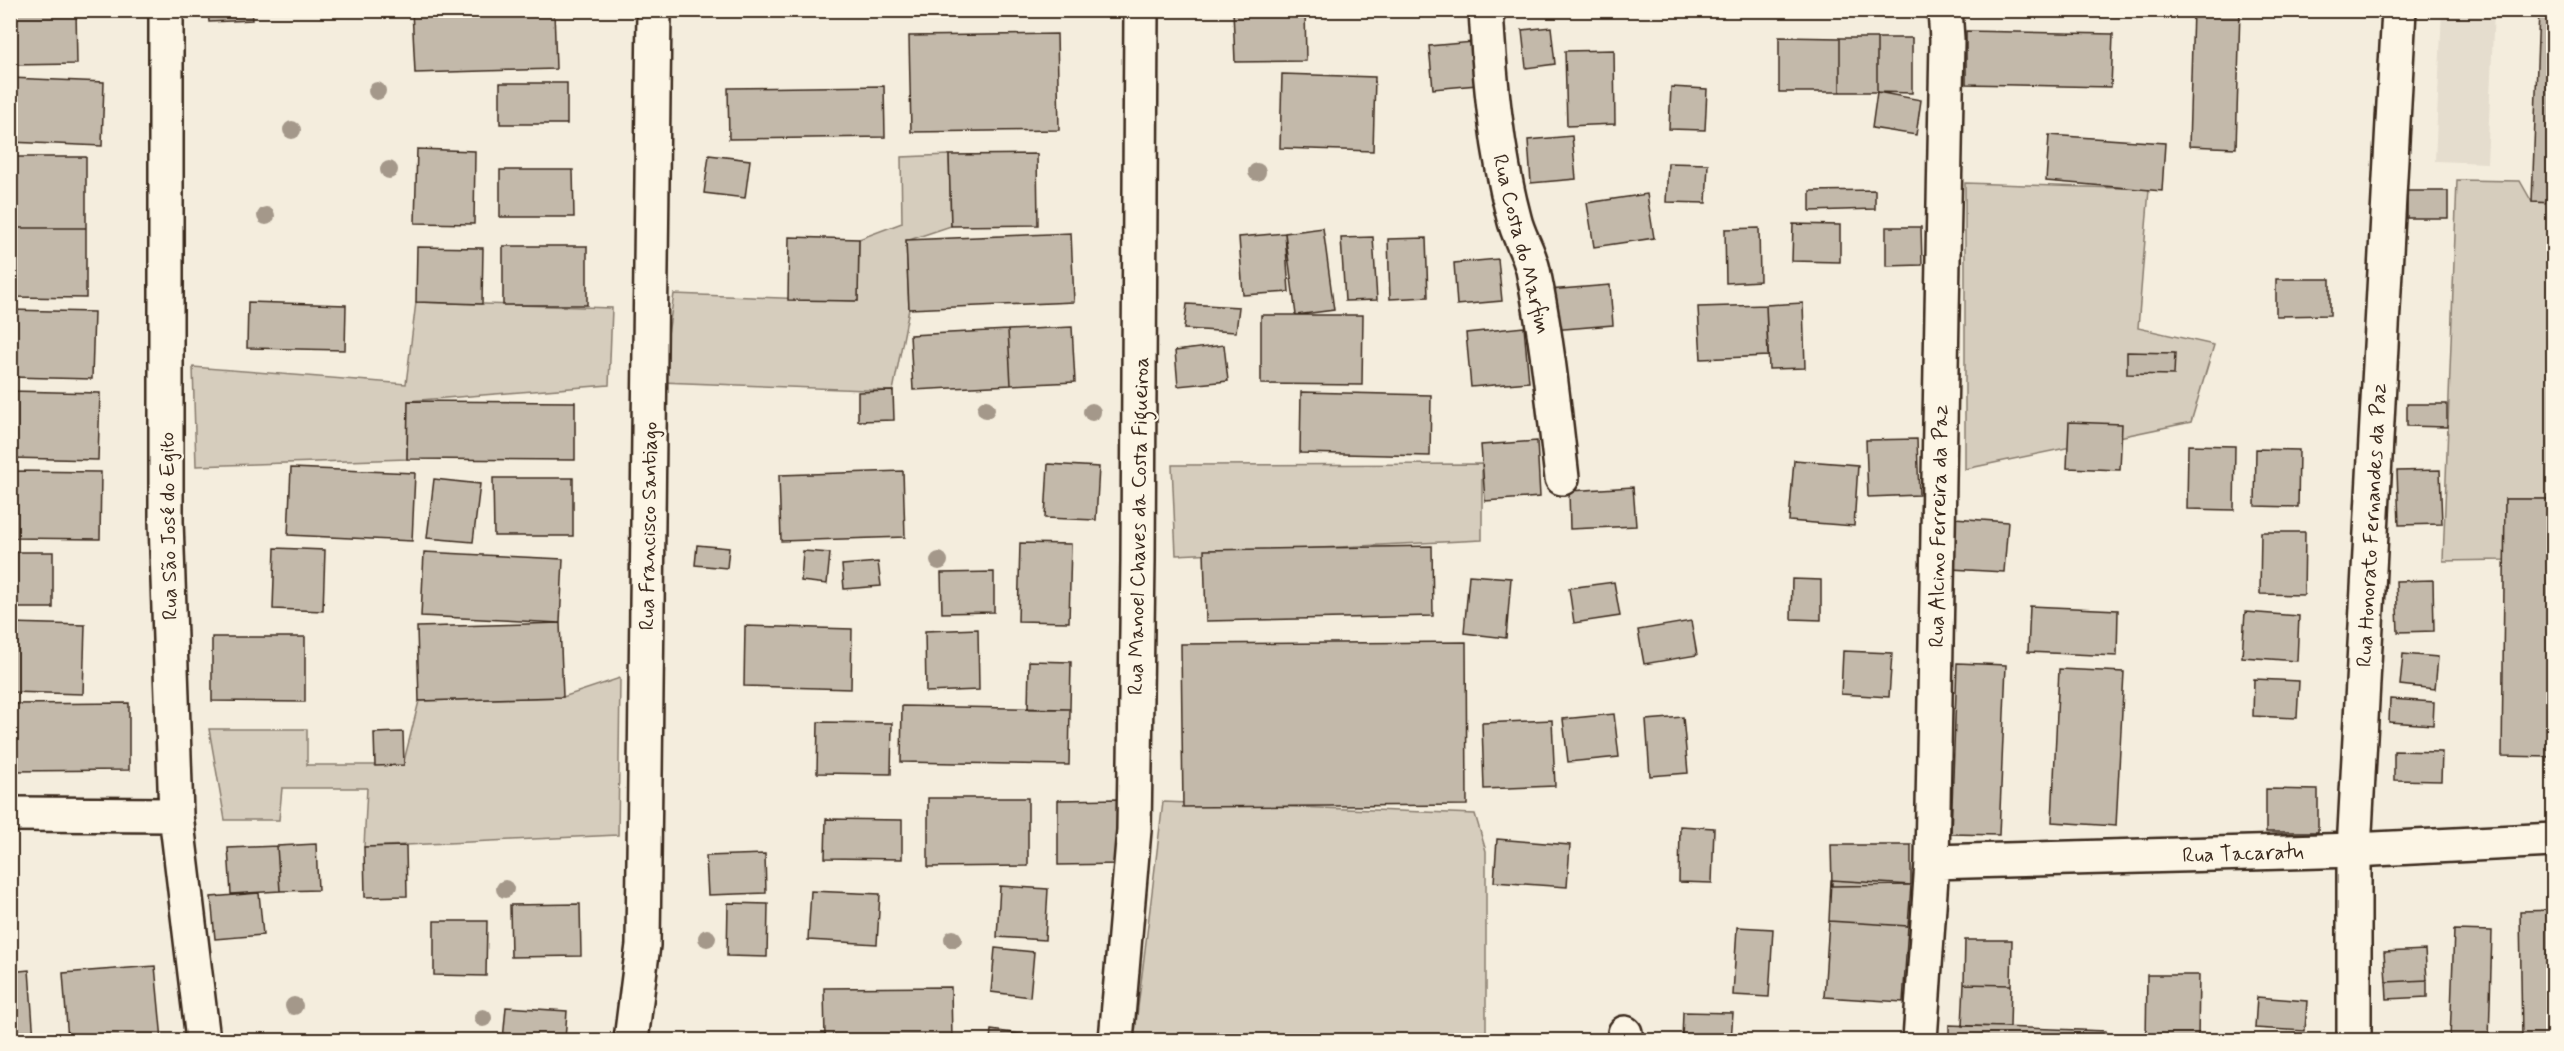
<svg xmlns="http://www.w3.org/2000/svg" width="2564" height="1051" viewBox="0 0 2564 1051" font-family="Mynerve,sans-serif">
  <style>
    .built { fill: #e5ddce }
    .green { fill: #d6cdbd; stroke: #887c6e; stroke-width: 1.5 }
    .building { fill: #c3b9aa; stroke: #3b2a1e; stroke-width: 1.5 }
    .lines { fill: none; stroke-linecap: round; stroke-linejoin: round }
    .street-casing { stroke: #3b2a1e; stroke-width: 38 }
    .secondary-casing { stroke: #3b2a1e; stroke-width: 38 }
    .street { stroke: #fcf5e5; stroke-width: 33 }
    .secondary { stroke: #fcf5e5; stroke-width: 33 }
    .tree { fill: #a4988a }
    .labels { text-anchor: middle; stroke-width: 4.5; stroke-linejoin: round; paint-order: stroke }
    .street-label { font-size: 21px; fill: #3b2a1e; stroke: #fcf5e5 }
  </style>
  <rect width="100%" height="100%" fill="#f4eddd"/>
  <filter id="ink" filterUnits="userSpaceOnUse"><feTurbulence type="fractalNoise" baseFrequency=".0167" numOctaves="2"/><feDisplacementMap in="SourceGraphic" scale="12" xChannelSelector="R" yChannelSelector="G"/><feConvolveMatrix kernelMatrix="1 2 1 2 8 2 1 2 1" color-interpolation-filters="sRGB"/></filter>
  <g filter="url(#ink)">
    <!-- built -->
    <path class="built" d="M2442 11H2494L2487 163 2435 161Z"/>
    <!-- green -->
    <path class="green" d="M949 155 951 226 906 241 909 309 893 391 661 382 674 294 858 301 859 239 902 223 901 157Z
      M2457 180 2520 181 2532 202 2553 203V499H2505V560L2443 561Z
      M1965 183 2149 189 2138 328 2214 345 2191 422 1965 469Z
      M416 302 612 308 609 385 408 401 407 459 196 466 193 367 406 384Z
      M1482 464V540L1176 555 1172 465Z
      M620 678 618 835 364 847 367 788H282L279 820H225L209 729H307V765H403L419 701 563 697Z
      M1163 802 1475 814 1486 851V1040H1134Z"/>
    <!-- building -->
    <path class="building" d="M10 10H76L77 64 10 65Z
      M208 10H251L252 20 209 22Z
      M412 10H554L556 69 415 73Z
      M1233 10H1305L1306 61 1235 62Z
      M1867 10H1913V14L1867 13Z
      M2095 10H2158V17L2095 16Z
      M2193 10H2240L2236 148 2189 146Z
      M2539 10H2554V203L2532 202Z
      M1551 27 1555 64 1526 68 1522 30Z
      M1966 31 2113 34 2111 87 1966 84Z
      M1057 34 1059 130 911 132 909 36Z
      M1779 37 1840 38V92H1779Z
      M1840 38H1877V92H1840Z
      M1877 38H1912V93L1877 92Z
      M1473 42 1477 85 1433 89 1429 46Z
      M1614 50 1615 124 1567 126 1565 51Z
      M1282 74 1375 77 1373 151 1280 148Z
      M10 78 104 82 102 146 10 142Z
      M500 83H567V124H500Z
      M884 86 885 137 729 139 728 88Z
      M1671 87 1707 89 1705 130 1669 129Z
      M1877 92 1921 100 1916 135 1872 128Z
      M2049 135 2165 143 2162 191 2046 181Z
      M1572 136 1576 179 1531 183 1528 140Z
      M417 149 475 151 474 224 415 223Z
      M1037 154 1038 225 951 226 949 155Z
      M709 155 750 160 745 198 704 193Z
      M10 157H86V228H10Z
      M1668 163 1708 164 1706 203 1666 202Z
      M500 170H573L574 217H500Z
      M1875 190V209L1810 211V191Z
      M2407 191H2448V218H2407Z
      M1647 194 1654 238 1594 247 1587 203Z
      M1793 224 1840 225V262L1792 261Z
      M1886 227H1921L1922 265 1886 266Z
      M10 228H86V298L10 297Z
      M1323 228 1334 310 1296 315 1285 233Z
      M1759 228 1760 281 1726 283 1725 229Z
      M1071 233 1074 302 909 309 906 240Z
      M1285 233 1289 292 1243 295 1239 237Z
      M789 237 859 239 858 301 788 300Z
      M1373 237 1377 300 1345 301 1341 238Z
      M1426 238 1428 297 1390 299 1388 239Z
      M503 246H587V305H503Z
      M417 247 483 248 482 304 416 302Z
      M1498 259 1502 301 1457 305 1454 263Z
      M2276 279H2330V315L2276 316Z
      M1610 285 1613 325 1552 330 1548 290Z
      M248 302 346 305 345 350 247 348Z
      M1803 303 1805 368 1769 369 1766 305Z
      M1187 304 1239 307 1236 332 1184 329Z
      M1766 305 1768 356 1701 359 1698 307Z
      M10 310 94 312 92 379 10 377Z
      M1261 315H1363L1362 385 1261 384Z
      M1072 327 1075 382 1011 385 1008 330Z
      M1524 327 1529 382 1471 387 1466 333Z
      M1008 330 1011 385 913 390 910 335Z
      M1224 345 1228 381 1178 386 1175 351Z
      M2127 352 2175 353 2174 375 2127 374Z
      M10 391 100 393 98 460 10 458Z
      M893 391 894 420 858 421V392Z
      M1301 392 1431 395 1430 456 1300 453Z
      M408 401 575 402V460L407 459Z
      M2407 404H2447V427L2407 426Z
      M2069 422 2122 424 2120 470 2067 468Z
      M1917 439 1919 495 1868 497 1866 440Z
      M1537 441 1540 497 1485 501 1481 445Z
      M2188 445 2235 446 2234 510 2187 509Z
      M2256 449 2299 450 2298 507 2255 506Z
      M1794 460 1858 465 1854 526 1789 521Z
      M1048 464 1099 467 1096 520 1045 518Z
      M291 468 415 473 412 541 288 535Z
      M2440 470 2442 524 2399 525 2397 471Z
      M10 471 101 472 100 539 10 538Z
      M903 471 905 537 781 541 779 475Z
      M493 478H573V536H494Z
      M434 479 480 484 473 542 427 538Z
      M1633 487 1636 526 1570 529 1569 491Z
      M2505 499H2554V757L2502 756Z
      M1954 518 2008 522 2004 572 1951 569Z
      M2261 532H2305L2304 595 2260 594Z
      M1020 543 1071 544 1069 622 1018 621Z
      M697 545 729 548 727 568 695 565Z
      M1432 546 1433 616 1206 621 1204 550Z
      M275 548 325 550 323 611 273 609Z
      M803 551 830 553 827 584 801 581Z
      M10 552H53V608H10Z
      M424 552 563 559 560 623 421 616Z
      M878 562 881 586 844 589 842 565Z
      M994 572V612L942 613 941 573Z
      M1469 575 1511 578 1506 638 1464 633Z
      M1792 579 1821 580V620L1791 619Z
      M2433 580 2434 631 2398 632 2396 581Z
      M1614 582 1620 616 1574 623 1569 588Z
      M2030 606 2118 610 2117 656 2028 652Z
      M2245 612 2299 616 2297 661 2242 657Z
      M1691 621 1697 655 1644 664 1638 630Z
      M10 623 85 625 83 694 10 692Z
      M560 623 563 697 419 701 417 627Z
      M745 626 852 629 851 689 744 686Z
      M978 629 979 690 926 692 925 631Z
      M212 637H305V702L212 701Z
      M1466 642 1467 805 1183 807 1181 644Z
      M1843 651 1892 653 1889 697 1841 694Z
      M2403 654 2438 657 2435 689 2400 685Z
      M1029 661 1071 662 1070 709H1028Z
      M1957 663 2006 665 1999 835 1951 834Z
      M2059 669 2124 672 2116 826 2052 822Z
      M2254 679 2299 681 2297 718 2253 716Z
      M2390 699 2434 702 2433 725 2389 722Z
      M129 703V770L10 771V704Z
      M902 706 1070 709 1069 765 901 762Z
      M1614 714 1619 757 1568 762 1563 719Z
      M1683 717 1688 773 1650 776 1646 720Z
      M1552 720 1555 786 1484 789 1482 723Z
      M818 722 892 723 891 774 817 773Z
      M403 732 404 765 375 766 374 733Z
      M2394 751 2442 752 2441 781 2394 780Z
      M2266 789 2318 790V832H2266Z
      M928 798H1028V866L928 867Z
      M1120 799 1121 864 1058 865V800Z
      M826 819 902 820V859L825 858Z
      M1680 826 1714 828 1712 883 1679 882Z
      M1497 839 1570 845 1567 887 1494 882Z
      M316 844 318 890 280 891 277 846Z
      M1831 845H1911V885L1832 886Z
      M277 846 280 891 231 894 228 848Z
      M406 846 407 896 365 897 364 847Z
      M765 854 766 893 708 895 706 856Z
      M1831 880 1911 885 1908 926 1829 921Z
      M1000 886 1048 889 1045 940 997 937Z
      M811 891 880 894 877 944 808 940Z
      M259 893 263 935 215 939 211 897Z
      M728 903 768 904 767 957 727 956Z
      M580 904 581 956 511 957 510 905Z
      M2554 910V1040H2522L2520 911Z
      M434 921H487L486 976 434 975Z
      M1829 921 1908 926 1903 1002 1824 997Z
      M1737 927 1773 929 1769 997 1733 995Z
      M2454 930 2492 931 2489 1040H2450Z
      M1965 940H2012L2011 985 1964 984Z
      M995 948 1034 952 1030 997 991 992Z
      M2425 950 2427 980 2386 982 2384 952Z
      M155 966 162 1040H68L63 973Z
      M29 970 34 1040H10V972Z
      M2147 975H2199L2198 1040H2146Z
      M2427 980V997L2387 999 2386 982Z
      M1964 984 2011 985 2010 1027 1962 1026Z
      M951 987 952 1040H825L824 988Z
      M2257 997 2307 1001 2305 1031 2255 1028Z
      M506 1007 567 1011 565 1040H503Z
      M1683 1012 1733 1013 1731 1040H1682Z
      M1949 1025 2106 1031V1040H1949Z
      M991 1030 1063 1040H990Z"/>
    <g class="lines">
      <!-- street casing -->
      <g class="street-casing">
        <path id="street" d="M166 10V521L176 815 203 1040
          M1486 10C1490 81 1496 150 1514 218 1518 236 1529 252 1533 270 1547 338 1554 408 1562 478
          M10 814 176 815
          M1932 862 2354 850 2554 840
          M631 1040 643 945 654 10
          M1116 1040 1134 830 1138 561 1141 10
          M1624 1040 1625 1033
          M1920 1040 1932 862 1947 39 1945 10"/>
      </g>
      <!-- secondary casing -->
      <g class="secondary-casing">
        <path id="secondary" d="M2354 1040V850L2399 10"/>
      </g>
      <!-- street -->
      <use href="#street" class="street"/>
      <!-- secondary -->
      <use href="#secondary" class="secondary"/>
    </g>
    <!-- trees -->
    <g class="tree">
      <circle cx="377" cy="91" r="9"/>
      <circle cx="292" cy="130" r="9"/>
      <circle cx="389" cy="170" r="9"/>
      <circle cx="1257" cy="172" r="9"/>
      <circle cx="266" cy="216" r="9"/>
      <circle cx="986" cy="409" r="9"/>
      <circle cx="1092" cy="412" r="9"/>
      <circle cx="939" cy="561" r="9"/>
      <circle cx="505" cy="889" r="9"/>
      <circle cx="707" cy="938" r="9"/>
      <circle cx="953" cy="939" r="9"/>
      <circle cx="294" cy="1006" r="9"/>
      <circle cx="483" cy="1018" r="9"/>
    </g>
  </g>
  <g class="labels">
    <!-- street labels -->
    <g class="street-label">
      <text transform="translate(1522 244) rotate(76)" y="7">Rua Costa do Marfim</text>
      <text transform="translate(2371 525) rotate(-87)" y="7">Rua Honorato Fernandes da Paz</text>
      <text transform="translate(168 526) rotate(-91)" y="7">Rua São José do Egito</text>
      <text transform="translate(648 526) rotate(-89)" y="7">Rua Francisco Santiago</text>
      <text transform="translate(1138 526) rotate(-89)" y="7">Rua Manoel Chaves da Costa Figueiroa</text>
      <text transform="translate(1938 526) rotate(-89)" y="7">Rua Alcino Ferreira da Paz</text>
      <text transform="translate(2243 853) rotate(-2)" y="7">Rua Tacaratu</text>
    </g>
  </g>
  <!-- margin -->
  <rect width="2564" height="1051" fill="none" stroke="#fcf5e5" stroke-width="36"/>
  <rect x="18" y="18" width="2528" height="1015" fill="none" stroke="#3b2a1e" stroke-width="2" filter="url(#ink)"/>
</svg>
